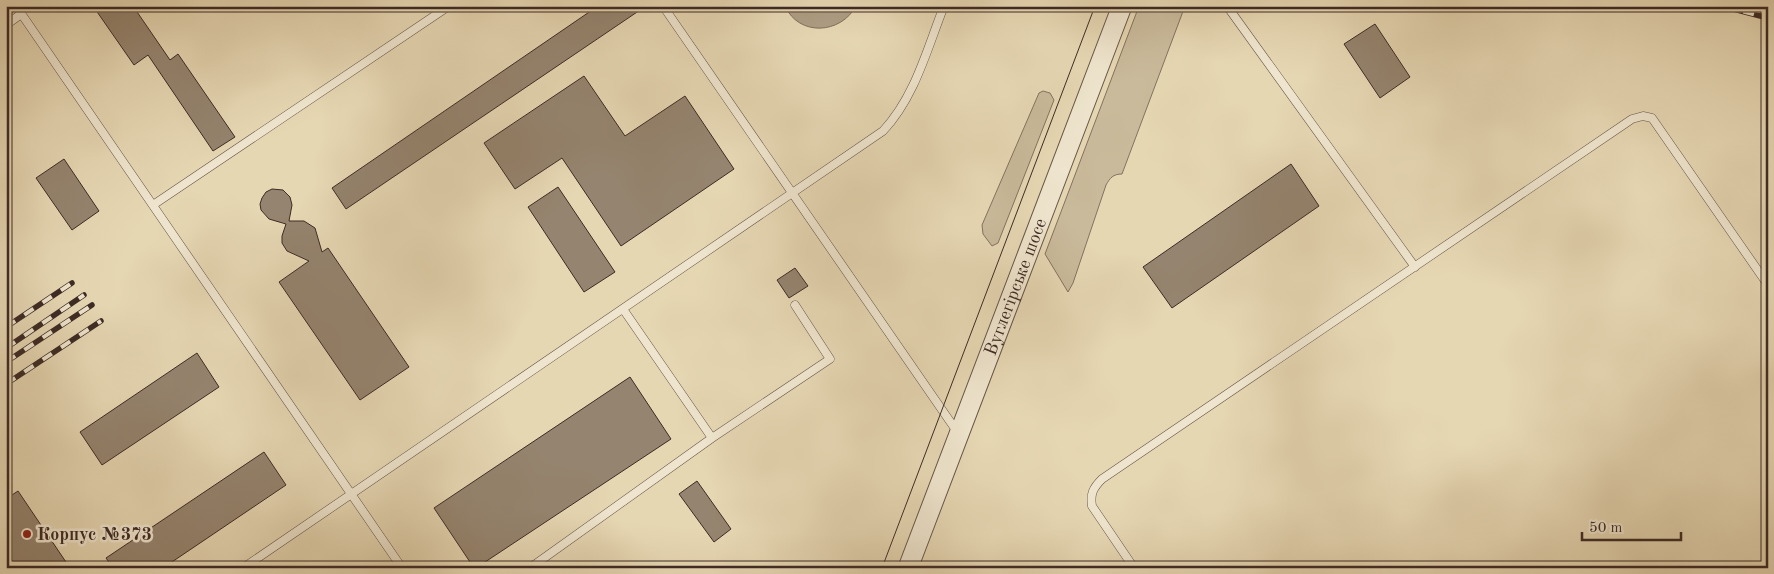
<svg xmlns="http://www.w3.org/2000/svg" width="1774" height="574" viewBox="0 0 1774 574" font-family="'Old Standard TT',serif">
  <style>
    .green { fill: #c9ba9b; stroke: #837260 }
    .water { fill: #ad9d83; stroke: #806f5d }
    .building { fill: #95846f; stroke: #3d2b25 }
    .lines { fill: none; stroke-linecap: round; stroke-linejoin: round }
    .service-casing { stroke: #675648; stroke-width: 9 }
    .tertiary-casing { stroke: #675648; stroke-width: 21 }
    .service { stroke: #efe5ce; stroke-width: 8 }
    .tertiary { stroke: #efe5ce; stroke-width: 19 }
    .tram { stroke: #3d2b25; stroke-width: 1 }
    .rail-casing { stroke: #3d2b25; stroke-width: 5.5 }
    .rail { stroke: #efe5ce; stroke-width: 4; stroke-dasharray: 11; stroke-linecap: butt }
    .poi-dot { fill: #8f2418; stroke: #efe5ce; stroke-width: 2 }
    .labels { text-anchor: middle; stroke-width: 5; stroke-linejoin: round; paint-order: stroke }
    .street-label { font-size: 18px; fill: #3d2b25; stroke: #efe5ce }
    .poi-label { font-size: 18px; font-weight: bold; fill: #3d2b25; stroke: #efe5ce; text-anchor: start }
  </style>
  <rect width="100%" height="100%" fill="#e6d7b3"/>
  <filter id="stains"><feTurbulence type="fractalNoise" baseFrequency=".004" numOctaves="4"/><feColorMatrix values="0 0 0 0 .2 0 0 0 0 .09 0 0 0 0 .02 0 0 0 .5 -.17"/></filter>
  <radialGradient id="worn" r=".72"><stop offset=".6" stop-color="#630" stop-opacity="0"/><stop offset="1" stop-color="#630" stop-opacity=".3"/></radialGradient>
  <!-- green -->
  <path class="green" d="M1139 6H1185L1122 174C1113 174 1110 178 1106 185L1073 283 1068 292 1045 254Z
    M1043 91 1050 93 1054 100 998 243 992 246 983 234 982 225 1039 93Z"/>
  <!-- water -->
  <path class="water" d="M785 6H856C841 34 799 37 785 6Z"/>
  <!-- building -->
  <path class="building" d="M93 6H133L170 60 178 54 235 137 213 151 148 55 134 65Z
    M598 6H646L346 209 332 188Z
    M1375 24 1410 77 1380 98 1344 44Z
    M584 76 625 136 685 96 734 169 621 246 562 158 515 189 484 143Z
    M64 159 99 211 72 230 36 178Z
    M1291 164 1319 206 1172 308 1143 267Z
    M558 187 615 272 584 292 528 207Z
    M272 189 283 190 290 197 292 205 289 221H304L315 228 322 252 328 248 409 367 360 400 279 282 309 261 287 251 282 243V236L286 224 269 219 261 210 260 204 262 198 266 192Z
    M795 268 808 286 789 298 777 280Z
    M197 353 219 387 102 465 80 432Z
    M630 377 671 439 476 568H474L434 508Z
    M264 452 286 485 163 568H113L106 558Z
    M697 481 731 529 714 542 679 494Z
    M18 491 70 568H6V499Z"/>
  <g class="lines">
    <!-- service casing -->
    <g class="service-casing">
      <path id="service" d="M16 6 402 568
        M663 6 958 433
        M1227 6 1415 267
        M6 25 21 14
        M153 205 449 6
        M623 309 712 438
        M243 568 883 131C915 97 927 49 944 6
        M530 568 712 438 830 359 795 305
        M1134 568 1092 506C1090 494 1093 488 1102 479L1632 119 1643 116 1652 118 1768 285"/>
    </g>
    <!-- tertiary casing -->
    <g class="tertiary-casing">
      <g id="tertiary">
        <path id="s1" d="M908 568 1122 6"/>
      </g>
    </g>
    <!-- service -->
    <use href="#service" class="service"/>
    <!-- tertiary -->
    <use href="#tertiary" class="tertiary"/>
    <!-- tram -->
    <path class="tram" d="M882 568 1095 6"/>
    <!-- rail casing -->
    <g class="rail-casing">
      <path id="rail" d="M1722 6 1768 18
        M6 327 72 283
        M6 348 84 295
        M6 362 92 305
        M6 384 101 321"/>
    </g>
    <!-- rail -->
    <use href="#rail" class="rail"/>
  </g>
  <!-- markers -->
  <circle class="poi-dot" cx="27" cy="534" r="5"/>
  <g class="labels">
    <!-- street labels -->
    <g class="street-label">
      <text dy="6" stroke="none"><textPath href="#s1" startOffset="301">Вуглегірське шосе</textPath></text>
    </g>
    <!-- poi labels -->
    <g class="poi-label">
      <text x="37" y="540">Корпус №373</text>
    </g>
  </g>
  <!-- margin -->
  <rect width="1774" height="574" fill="none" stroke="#e6d7b3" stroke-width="25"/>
  <rect x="8" y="8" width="1759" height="559" fill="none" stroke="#3d2b25" stroke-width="2.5"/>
  <rect x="12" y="12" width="1749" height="549" fill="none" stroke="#3d2b25"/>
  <!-- scale -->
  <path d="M1582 532v8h99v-8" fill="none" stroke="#3d2b25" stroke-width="2.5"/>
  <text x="1589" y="532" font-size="15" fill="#3d2b25" stroke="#efe5ce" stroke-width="4" paint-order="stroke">50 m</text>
  <rect width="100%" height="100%" filter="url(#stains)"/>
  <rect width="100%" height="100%" fill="url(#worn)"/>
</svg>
